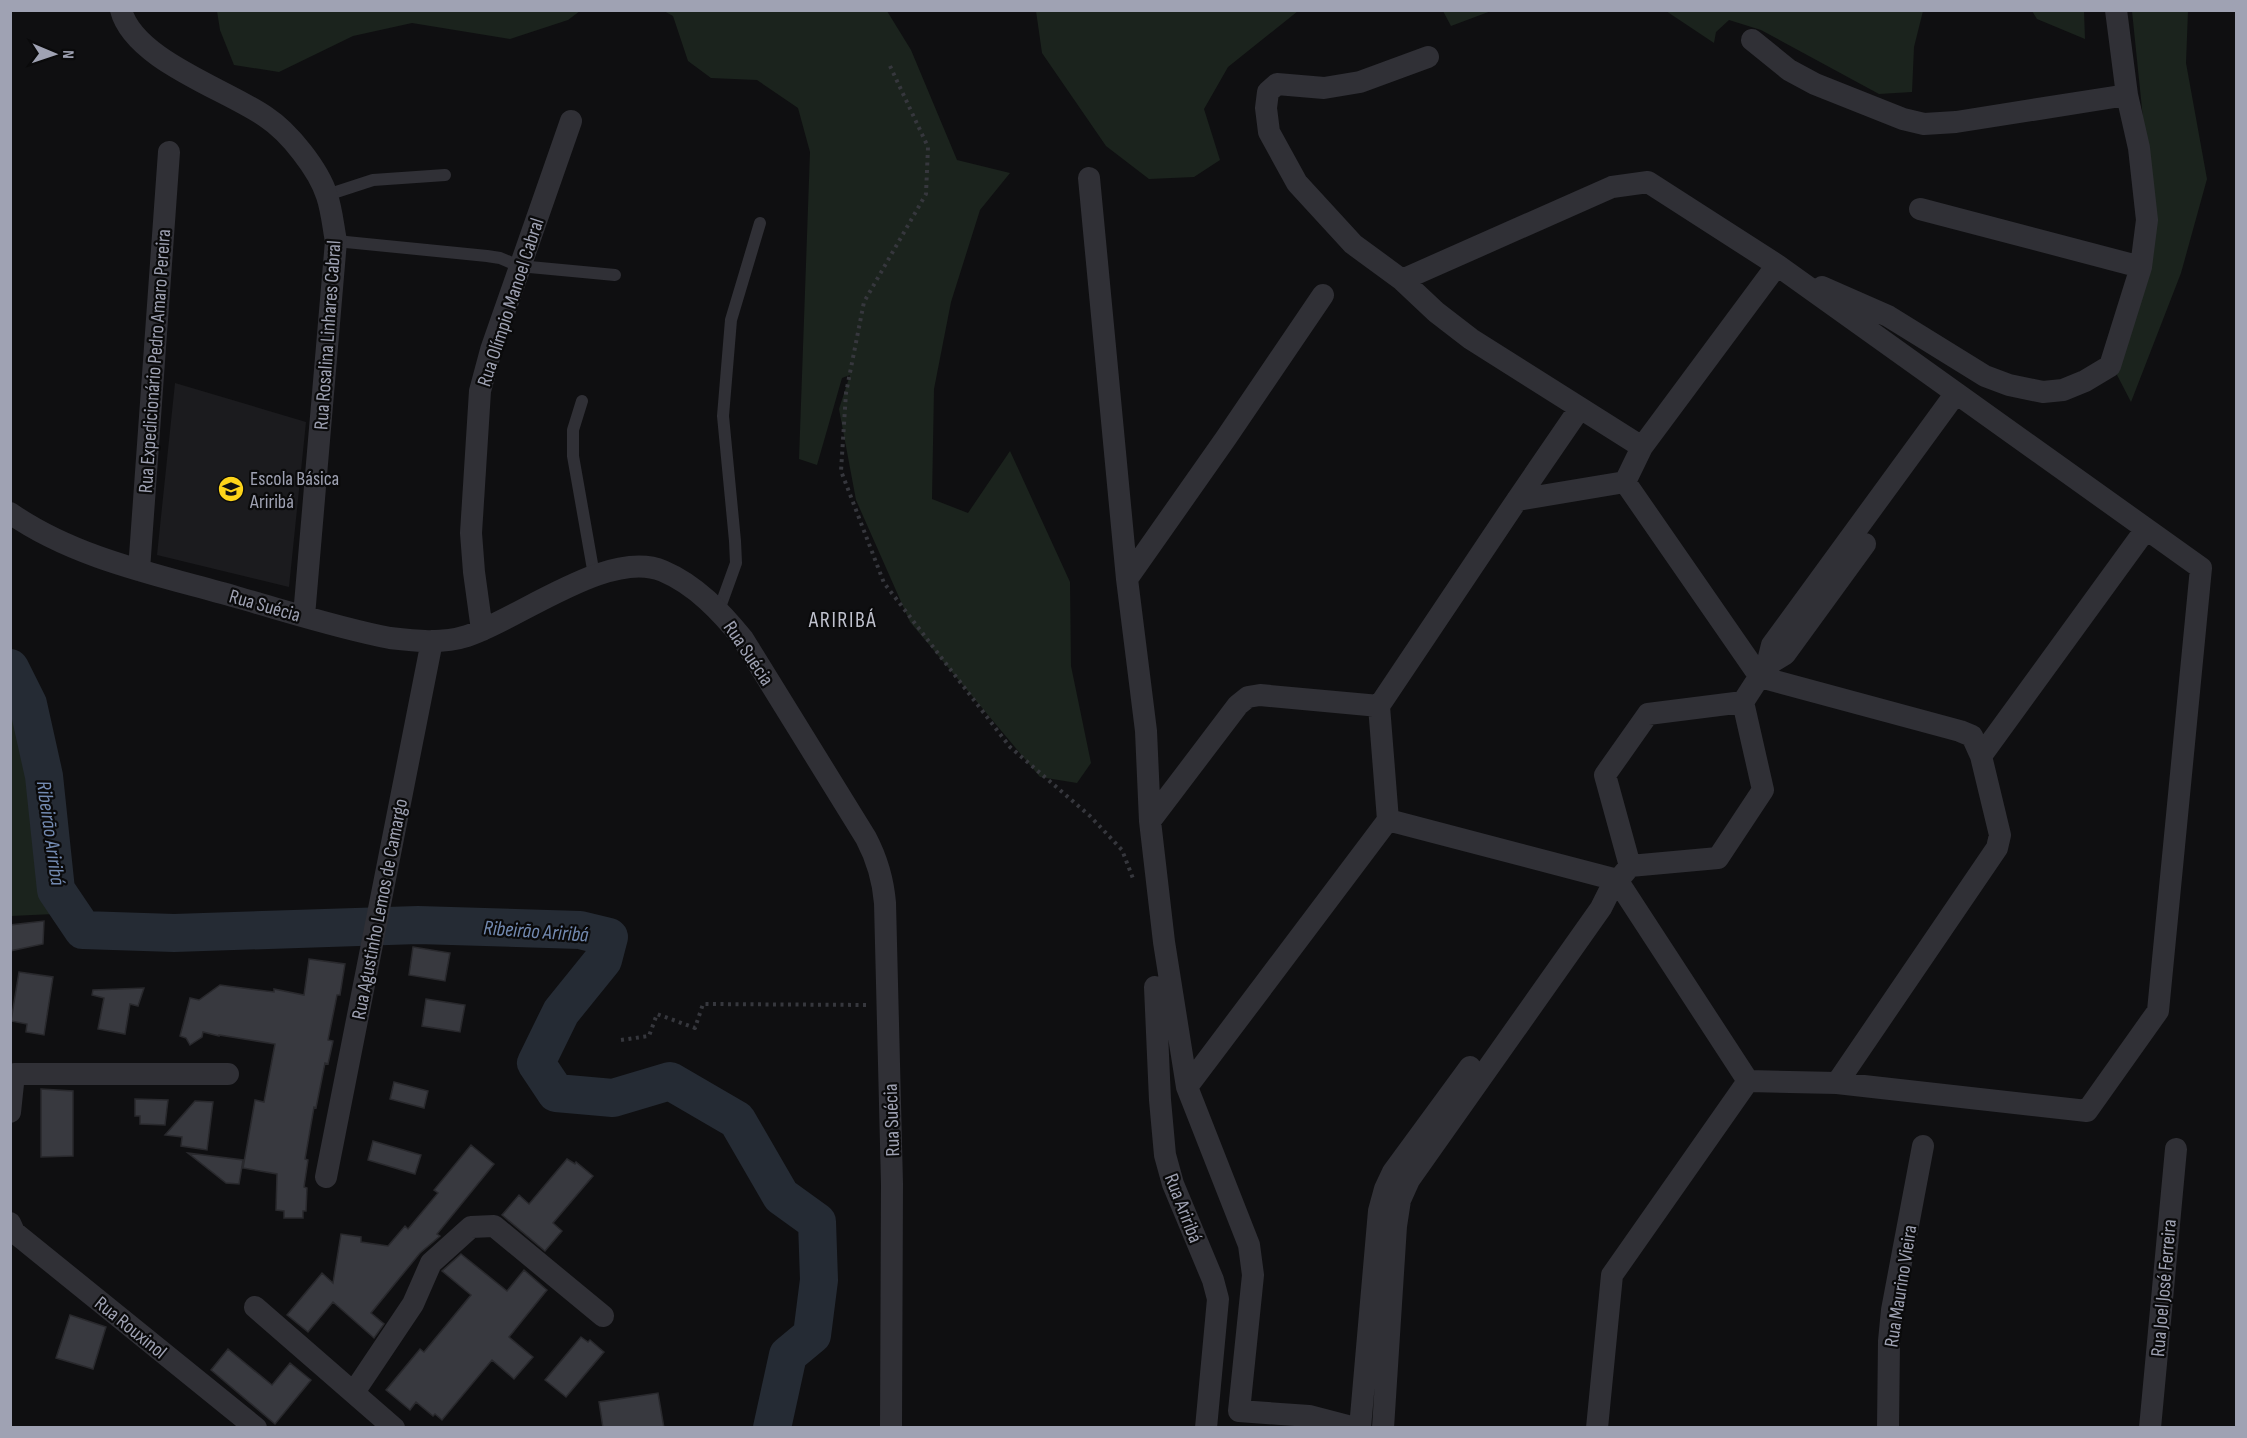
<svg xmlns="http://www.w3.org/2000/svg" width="2247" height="1438" viewBox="0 0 2247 1438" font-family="'Sofia Sans Condensed',sans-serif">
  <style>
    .built { fill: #1b1b1e }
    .green { fill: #1b231d }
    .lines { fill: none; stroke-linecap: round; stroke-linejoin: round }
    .river { stroke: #252b34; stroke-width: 38 }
    .building { fill: #38393f; stroke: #29292d; stroke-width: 1.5 }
    .path { stroke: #36373d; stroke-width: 4; stroke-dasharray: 3 4.5; stroke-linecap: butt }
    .lane { stroke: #303036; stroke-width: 12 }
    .street { stroke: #303036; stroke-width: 22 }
    .labels { text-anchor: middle; stroke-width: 4.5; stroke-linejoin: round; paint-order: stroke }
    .street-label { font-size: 20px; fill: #9fa2b3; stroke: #0a0a0b }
    .poi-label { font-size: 20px; fill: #9fa2b3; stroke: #0a0a0b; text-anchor: start }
    .water-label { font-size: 21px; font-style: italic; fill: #738ab1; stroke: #0a0a0b }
    .quarter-label { font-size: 22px; letter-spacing: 1.5px; fill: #c0c2ce; stroke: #0a0a0b }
  </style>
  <rect width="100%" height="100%" fill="#0f0f11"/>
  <!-- built -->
  <path class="built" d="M175 383 306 422 289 587 157 555Z"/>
  <!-- green -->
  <path class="green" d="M217 11V10L580 11 568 20 510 39 412 23 353 36 279 72 234 65 220 30Z
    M664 11H887L911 50 957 160 1010 173 980 210 951 302 934 389 932 499 968 513 1010 451 1070 582 1071 666 1091 763 1077 783 1040 777 910 622 856 500 839 409 850 375 842 378 817 465 799 459 810 152 798 108 757 80 711 78 688 61 673 16Z
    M1036 11V10L1298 11 1228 67 1204 109 1220 160 1194 177 1149 179 1106 146 1042 53Z
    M1443 11H1491L1451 26Z
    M1666 11H1923L1914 47 1912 92 1879 94 1761 30 1729 20 1716 32 1714 43Z
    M2032 11H2084L2085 39 2037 19Z
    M2132 11H2188L2186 63 2207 179 2181 273 2131 402 2116 373 2155 236Z
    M11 688C42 748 46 846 54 914L11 916Z"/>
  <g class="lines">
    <!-- river -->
    <path class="river" d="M10 668 28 704 44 776 56 890 83 930 174 933 418 925 580 930 609 937 603 960 561 1012 536 1063 556 1093 613 1098 670 1081 737 1120 781 1196 817 1222 819 1280 812 1335 788 1355 772 1428"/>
  </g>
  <!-- building -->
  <path class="building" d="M44 921 43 944 10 951V925Z
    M413 947 450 953 445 981 409 975Z
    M309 959 345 964 340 995H337L328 1040 333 1041 328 1064 325 1063 316 1108 314 1107 305 1159 308 1160 304 1187 307 1188 306 1211H303V1218H284V1211L276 1210 277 1174 243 1168 255 1100 264 1102 275 1044 219 1035V1036L203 1032 202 1037 190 1045 186 1038 180 1036 190 998 199 1000 220 985 274 992V989L304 995Z
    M19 972 53 977 44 1035 26 1032 27 1024 11 1021Z
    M144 988 138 1006 130 1004 125 1034 98 1029 104 998 92 995 93 990Z
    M426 999 465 1005 460 1032 422 1026Z
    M394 1082 428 1091 424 1108 390 1099Z
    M41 1089 73 1091V1156L41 1157Z
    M135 1099 168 1100 165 1125 140 1124V1116H135Z
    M195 1101 213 1102 207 1150 181 1146 182 1137 165 1135Z
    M373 1141 421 1155 415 1174 368 1160Z
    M471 1145 494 1164 437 1234 440 1236 420 1253 371 1313 384 1324 374 1338 333 1302 308 1332 287 1315 322 1273 333 1283 341 1234 361 1237V1242L388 1246 405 1226 408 1229 438 1193 434 1190Z
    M188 1153 243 1160 239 1184 226 1183Z
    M567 1159 575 1164 576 1162 593 1176 553 1223 562 1231 545 1251 502 1215 519 1195 529 1204Z
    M461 1254 507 1291 524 1270 547 1290 509 1337 533 1357 514 1379 492 1360 442 1420 435 1414 433 1416 416 1402 410 1410 386 1390 420 1349 424 1352 471 1295 442 1271Z
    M70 1315 106 1327 93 1369 56 1358Z
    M581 1337 588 1342 590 1340 604 1352 566 1397 545 1380Z
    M228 1349 272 1385 290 1363 311 1380 275 1424 211 1370Z
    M658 1393 664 1428H603L599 1402Z"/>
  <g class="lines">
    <!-- path -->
    <path class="path" d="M890 66 928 147 926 194 864 302 846 393 841 471 884 583 1010 747 1090 816 1122 850 1134 881
      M621 1040 649 1036 657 1014 695 1028 703 1004 869 1005"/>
    <!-- lane -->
    <path class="lane" d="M327 195 373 180 445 175
      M336 241 487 256 500 258 519 266 615 275
      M582 401 573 430V456L594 575
      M719 610 736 563 735 541 723 416 731 320 760 223"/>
    <!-- street -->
    <path class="street" d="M121 10C134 60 226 89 266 117 289 132 319 170 327 196 332 211 333 226 336 241L304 616
      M1752 40 1789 70 1815 84 1903 119 1924 124 1956 122 2127 95
      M1428 57 1360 82 1324 88 1277 84 1268 92 1266 108 1269 132 1297 183 1353 244 1402 280 1436 312 1471 339 1642 447
      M1089 178 1127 579 1146 731 1150 821 1164 942 1187 1087 1249 1245 1253 1275 1239 1411 1309 1416 1355 1428
      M1920 209 2141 267
      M1402 280 1612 187 1648 182 1777 265 2201 568 2158 1011 2087 1111 1837 1083 1748 1081
      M1822 287 1888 316 1985 376 2009 385 2043 392 2063 390 2085 381 2110 366 2141 267 2147 220 2139 148 2127 95 2116 10
      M1625 482 1760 677 1960 731 1972 736 1981 756 2000 835 1997 848 1837 1083
      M1517 500 1625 482 1642 447 1777 265
      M10 513C76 559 159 575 236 597 286 611 338 628 390 638 415 641 442 644 467 636 519 619 609 548 663 571 696 585 721 612 743 639L866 838C877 859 883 878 885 903L892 1184 891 1428
      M139 570 169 152
      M1127 579 1226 438 1323 295
      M482 630 474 572 471 533 480 391 491 350 571 121
      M1767 665 1785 654 1865 544
      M1379 706 1388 820 1617 880 1748 1081
      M1981 756 2146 529
      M1150 821 1238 705 1248 697 1260 695 1379 706 1517 500 1580 408
      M1630 866 1605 775 1648 714 1743 702
      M1155 987 1160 1100 1165 1155 1173 1184 1213 1280 1218 1299 1206 1428
      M1187 1087 1388 820
      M10 1112 14 1074H228
      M326 1177 432 641
      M10 1223 14 1232 256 1428
      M255 1307 394 1428
      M354 1392 413 1304 431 1263 471 1227 494 1226 603 1316
      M1360 1428 1379 1211 1385 1189 1393 1172 1470 1067
      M1383 1428 1396 1226 1400 1200 1409 1180 1601 908 1610 890 1630 866 1718 858 1763 790 1743 702 1767 665 1772 645 1956 393
      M1597 1428 1612 1275 1748 1081
      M1888 1428 1889 1341 1892 1310 1923 1146
      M2150 1428 2176 1149"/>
  </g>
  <!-- icons -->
  <defs>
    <g id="school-disc" transform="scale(1.35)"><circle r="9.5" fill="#fdd41a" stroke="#0a0a0b"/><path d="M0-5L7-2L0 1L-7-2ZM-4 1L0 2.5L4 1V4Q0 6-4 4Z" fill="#111"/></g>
  </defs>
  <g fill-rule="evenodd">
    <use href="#school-disc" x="231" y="489"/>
  </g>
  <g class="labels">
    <!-- street labels -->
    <g class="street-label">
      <text transform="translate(510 302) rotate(-72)" y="7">Rua Olímpio Manoel Cabral</text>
      <text transform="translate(327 335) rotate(-86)" y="7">Rua Rosalina Linhares Cabral</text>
      <text transform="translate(154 361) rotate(-86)" y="7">Rua Expedicionário Pedro Amaro Pereira</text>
      <text transform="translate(265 605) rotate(16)" y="7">Rua Suécia</text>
      <text transform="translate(749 653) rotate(56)" y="7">Rua Suécia</text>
      <text transform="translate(379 909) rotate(-79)" y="7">Rua Agustinho Lemos de Camargo</text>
      <text transform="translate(891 1120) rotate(-92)" y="7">Rua Suécia</text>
      <text transform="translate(1184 1208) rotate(69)" y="7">Rua Ariribá</text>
      <text transform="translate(1900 1286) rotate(-81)" y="7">Rua Maurino Vieira</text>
      <text transform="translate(2163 1288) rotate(-85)" y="7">Rua Joel José Ferreira</text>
      <text transform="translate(131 1327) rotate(39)" y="7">Rua Rouxinol</text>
    </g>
    <!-- poi labels -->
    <g class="poi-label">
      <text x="250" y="485">Escola Básica<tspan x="250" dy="23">Ariribá</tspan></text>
    </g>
    <!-- water labels -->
    <g class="water-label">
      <text transform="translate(51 833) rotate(82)" y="7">Ribeirão Ariribá</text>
      <text transform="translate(536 931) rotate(4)" y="7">Ribeirão Ariribá</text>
    </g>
    <!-- quarter labels -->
    <g class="quarter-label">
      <text x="843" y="627">ARIRIBÁ</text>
    </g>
  </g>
  <!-- border -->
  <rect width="2247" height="1438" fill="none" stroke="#9fa2b3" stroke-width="24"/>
  <!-- north arrow -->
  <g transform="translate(54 54) rotate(92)" stroke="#0a0a0b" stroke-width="4.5" paint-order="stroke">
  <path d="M0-4.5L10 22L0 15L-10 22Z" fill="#9fa2b3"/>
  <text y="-9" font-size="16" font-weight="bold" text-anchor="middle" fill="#9fa2b3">N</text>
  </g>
</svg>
